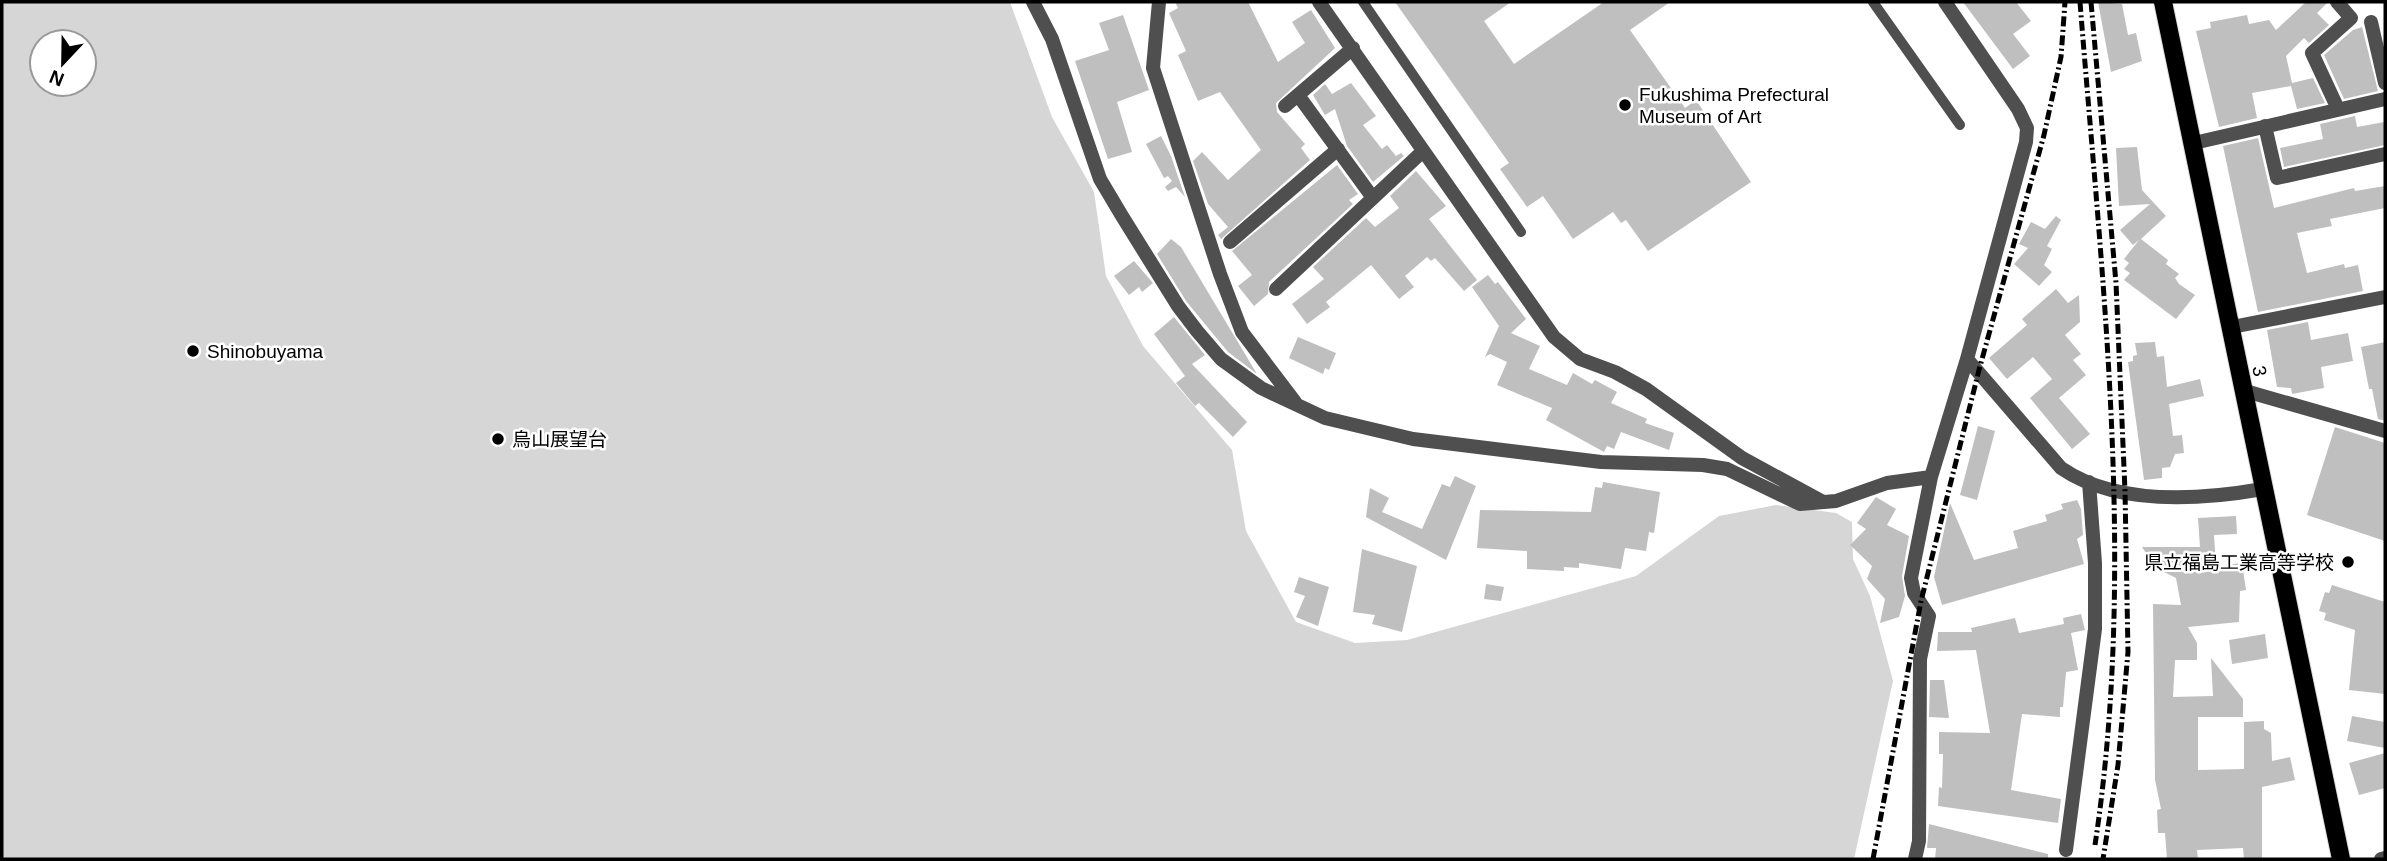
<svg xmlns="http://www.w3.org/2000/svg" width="2387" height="861" viewBox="0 0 2387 861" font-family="Helvetica,'Noto Sans JP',sans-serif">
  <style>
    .green { fill: #d6d6d6; fill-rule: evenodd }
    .building { fill: #bfbfbf }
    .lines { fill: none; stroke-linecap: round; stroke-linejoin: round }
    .primary-casing { stroke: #dbdbdb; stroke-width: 20 }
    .lane { stroke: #4f4f4f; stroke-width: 10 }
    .street { stroke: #4f4f4f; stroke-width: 14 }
    .primary { stroke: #000; stroke-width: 18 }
    .rail { stroke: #000; stroke-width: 5; stroke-dasharray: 10 3.5 2 3.5; stroke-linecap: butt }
    .poi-dot { fill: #000; stroke: #fff; stroke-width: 2.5 }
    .labels { text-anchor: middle; stroke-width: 5; stroke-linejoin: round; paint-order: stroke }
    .poi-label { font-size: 19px; fill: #000; stroke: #fff; text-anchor: start }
    .street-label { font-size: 19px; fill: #000; stroke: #fff }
  </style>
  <rect width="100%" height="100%" fill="#fff"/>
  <!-- green -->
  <path class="green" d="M2 2H1010L1052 117 1094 192 1106 276 1143 346 1232 450 1246 531 1296 622 1355 643 1407 640 1636 576 1719 516 1776 505 1836 513 1852 522 1853 559 1870 596 1893 681 1854 859H2ZM42 42H84V84H42Z"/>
  <!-- building -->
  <path class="building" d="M1175 2H1248L1278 62 1305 43 1292 22 1311 10 1335 48 1276 103 1277 112 1305 144 1301 148 1310 160 1221 239 1218 235 1228 227 1208 204 1193 161 1202 152 1228 180 1261 150 1220 92 1198 101 1178 55 1186 51 1169 13 1178 8Z
    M1395 2H1511L1484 21 1514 64 1604 2H1670L1630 30 1685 108 1696 100 1751 182 1648 251 1626 220 1621 223 1613 212 1573 239 1543 196 1527 207 1500 169 1509 163Z
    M1963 2H2016L2031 21 2013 34 2030 56 2013 69Z
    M2098 2 2122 4 2128 35 2136 33 2142 61 2111 72Z
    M2306 2H2328L2317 13 2329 25 2309 43 2304 38 2286 56 2292 83 2313 78 2325 103 2297 109 2291 86 2252 93 2257 118 2219 127 2196 31 2211 28 2210 22 2247 15 2249 24 2269 20 2276 30Z
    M1123 15 1149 90 1117 102 1132 152 1108 159 1075 61 1109 50 1099 23Z
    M2362 27 2378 91 2344 99 2324 55 2353 30Z
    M1351 83 1376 116 1363 125 1382 149 1387 145 1396 156 1401 153 1404 156 1373 182 1347 146 1335 109 1325 115 1313 95 1325 84 1332 94Z
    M2355 116 2357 127 2384 122 2385 145 2284 167 2280 148 2323 139 2320 124Z
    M1161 136 1171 156 1185 197 1176 187 1168 191 1165 187 1172 181 1168 176 1164 178 1146 144Z
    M2258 138 2274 208 2354 188 2355 191 2385 186V208L2330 219 2332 226 2297 233 2307 273 2344 264 2345 268 2358 265 2363 291 2258 312 2223 146Z
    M2137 147 2142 190 2166 216 2141 239 2168 260 2166 264 2179 274 2175 278 2179 284 2195 295 2176 319 2124 280 2130 273 2124 269 2129 263 2124 259 2139 240 2133 245 2120 230 2150 204 2119 206 2116 148Z
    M1337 165 1358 194 1349 200 1353 204 1269 282 1268 294 1254 306 1238 286 1252 275 1232 251Z
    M1416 171 1446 206 1429 219 1477 280 1464 291 1435 258 1431 261 1427 257 1405 276 1414 287 1399 299 1371 265 1326 302 1330 307 1307 324 1292 304 1324 279 1313 267 1366 218 1375 227 1399 208 1390 196Z
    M2056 216 2061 220 2047 246 2052 249 2044 265 2052 272 2039 286 2014 264 2028 248 2019 244 2031 222 2045 229Z
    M1171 239 1181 247 1257 374 1228 352 1186 301 1157 254Z
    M1134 261 1153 283 1142 292 1139 287 1129 295 1114 276Z
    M1488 275 1495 284 1498 282 1526 319 1511 333 1540 346 1529 369 1567 385 1573 373 1592 384 1595 380 1617 392 1611 403 1647 419 1645 423 1674 433 1669 450 1621 432 1614 449 1607 446 1604 452 1546 420 1552 408 1497 385 1507 362 1490 354 1485 357 1499 326 1472 287Z
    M2056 289 2068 303 2079 295 2080 322 2065 335 2081 354 2073 360 2086 375 2059 398 2090 434 2072 449 2030 398 2052 379 2033 357 2007 379 1989 358 2027 325 2022 319Z
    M1174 317 1205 355 1192 364 1247 422 1233 437 1199 403 1195 406 1176 383 1185 376 1154 334Z
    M2308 322 2311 340 2348 333 2353 361 2321 367 2324 388 2292 394 2291 388 2277 387 2267 330Z
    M1298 337 1336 353 1329 370 1325 368 1323 374 1289 358Z
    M2155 342 2157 357 2164 356 2167 387 2200 379 2204 396 2169 404 2173 436 2182 435 2184 453 2175 454 2170 467 2162 468V478L2144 480 2128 362 2133 361V356L2137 355 2135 343Z
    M2385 342V420H2382L2378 419 2372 389H2369L2361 347Z
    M1978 426 1995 431 1977 500 1960 495Z
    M2335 427 2385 443V541L2307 515Z
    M1455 476 1476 486 1446 560 1366 517 1370 488 1389 498 1382 512 1422 529 1442 484 1450 487Z
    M1603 482 1660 492 1654 533 1649 532 1646 551 1625 548 1621 569 1579 563V568L1564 567V571L1527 569V551L1477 548 1480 510 1591 512 1595 487 1602 488Z
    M1876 497 1896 509 1887 525 1909 536 1902 576 1905 596 1899 617 1880 623 1885 599 1867 579 1872 566 1850 545 1866 529 1857 523Z
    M2077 500 2081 509 2083 535 2077 539 2084 564 1942 605 1934 577 1950 503 1974 560 2018 548 2013 531 2047 521 2045 515 2063 509 2061 504Z
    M2236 516 2237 534 2214 535 2216 566 2242 563 2246 590 2240 591 2239 622 2188 627 2197 643V660H2175L2173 697 2213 696 2211 658 2243 699V717H2198V770L2244 769V722L2264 721V729L2271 733 2272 761 2290 757 2295 780 2262 787V859H2244L2243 848 2197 850 2198 859H2167L2165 833H2158L2157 810 2161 809 2155 780 2153 604 2181 605 2176 578 2156 568 2142 547H2200L2198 518Z
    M1362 549 1417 566 1402 632 1372 624 1375 615 1353 612Z
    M1299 577 1329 587 1318 626 1296 617 1305 596 1294 592Z
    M1486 584 1504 587 1501 601 1484 599Z
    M2332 585 2385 602V694L2349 690 2355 630 2324 620 2326 613 2319 611 2325 592 2329 593Z
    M2081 614 2085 630 2071 633 2078 670 2066 672 2063 707H2060V717L2022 714 2011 790 2061 799 2058 823 1938 806 1939 787 1942 788 1943 754H1939V732L1990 733 1976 650 1937 651 1938 632H1972L1971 628 2015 618 2019 633 2064 624 2063 618Z
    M2265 634 2268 658 2232 664 2229 640Z
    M1930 680H1944L1949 718 1929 717Z
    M2352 716 2385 722V748L2347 741Z
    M2385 753V788L2359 795 2349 763Z
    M1929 824 2048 854V859H1935L1936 848H1927Z"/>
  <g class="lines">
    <!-- primary casing -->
    <g class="primary-casing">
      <path id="primary" d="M2163 2 2341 859"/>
    </g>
    <!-- lane -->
    <path class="lane" d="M1363 2 1521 232
      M1873 2 1960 125"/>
    <!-- street -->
    <path class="street" d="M1033 2 1052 39 1100 179 1122 216 1178 306 1197 331 1221 359 1261 388 1325 418 1413 439 1601 462 1703 465 1727 469 1800 504 1836 501 1887 483 1931 477
      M1159 2 1153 68 1220 274 1242 332 1295 402
      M1319 2 1554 337 1580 359 1615 372 1646 389 1742 458 1823 502
      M2337 2 2351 18 2312 53 2338 109
      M2371 22 2385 83
      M1298 95 1373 198
      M1285 106 1353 48
      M2265 126 2277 178 2385 154
      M2194 143 2385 99
      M1230 242 1338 149
      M1276 289 1422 152
      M2232 327 2385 297
      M1967 359 2061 468C2116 506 2200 500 2263 489
      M2242 390 2385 431
      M2066 850 2095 629V563L2089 482
      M1915 859 1919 841 1920 659 1929 616 1914 593 1911 578 1931 477 1967 359 2026 142 2027 128 2018 109 1945 2
      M2381 859 2385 858"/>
    <!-- primary -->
    <use href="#primary" class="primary"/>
    <!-- rail -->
    <path class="rail" d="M2080 2C2102 281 2137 567 2095 845
      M2091 2 2116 283 2125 491 2128 652 2118 765 2103 859
      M1873 859 1921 601 1979 370 2044 135 2061 57 2065 2"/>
  </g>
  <!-- markers -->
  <g class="poi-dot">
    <circle cx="1625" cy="105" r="7"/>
    <circle cx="193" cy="351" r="7"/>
    <circle cx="498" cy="439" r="7"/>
    <circle cx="2348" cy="562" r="7"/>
  </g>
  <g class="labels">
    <!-- poi labels -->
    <g class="poi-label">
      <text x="1639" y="101">Fukushima Prefectural<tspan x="1639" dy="22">Museum of Art</tspan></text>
      <text x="207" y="358">Shinobuyama</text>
      <text x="512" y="446">烏山展望台</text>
      <text x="2334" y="569" text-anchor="end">県立福島工業高等学校</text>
    </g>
    <!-- street labels -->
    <g class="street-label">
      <text transform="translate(2260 371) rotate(80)" y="7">3</text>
    </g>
  </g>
  <!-- border -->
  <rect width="2387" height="861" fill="none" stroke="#000000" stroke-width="7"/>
  <!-- north arrow -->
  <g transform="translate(63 63) rotate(202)"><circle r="33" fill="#ffffff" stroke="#999999" stroke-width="2"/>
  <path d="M0-5L12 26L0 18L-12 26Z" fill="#000000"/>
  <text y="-10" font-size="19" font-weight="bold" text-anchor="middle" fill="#000000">N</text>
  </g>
</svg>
